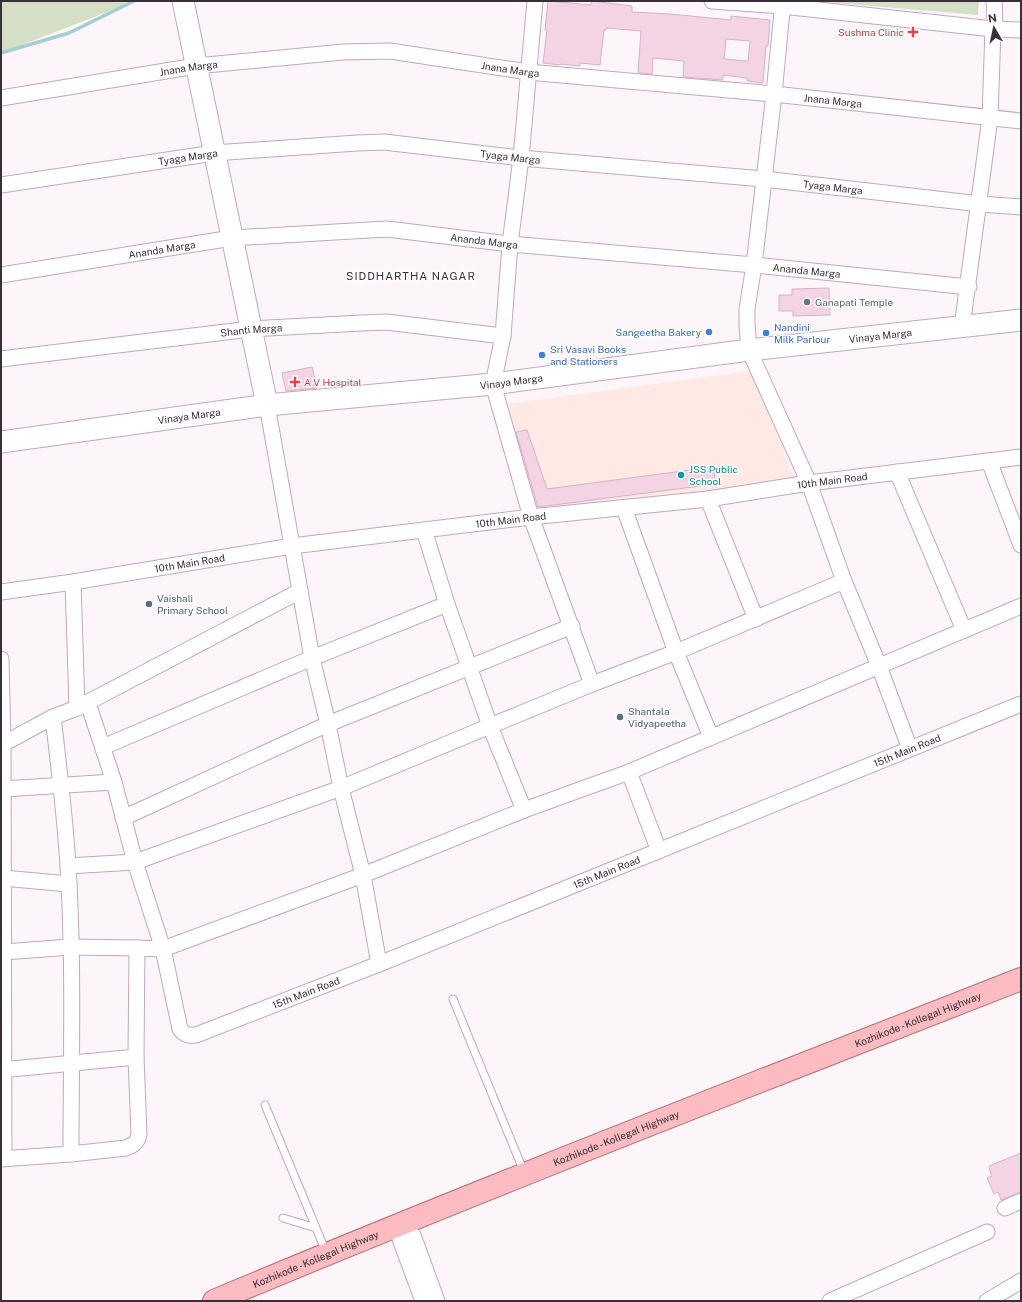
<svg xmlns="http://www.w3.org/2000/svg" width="1022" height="1302" viewBox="0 0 1022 1302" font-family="'Public Sans',sans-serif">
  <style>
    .commercial { fill: #fee9e5 }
    .green { fill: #d5dfc5 }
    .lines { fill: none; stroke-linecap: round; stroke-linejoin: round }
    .stream { stroke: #a6cdd0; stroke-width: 3.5 }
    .building { fill: #f4d3e5; stroke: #d3b3c5; fill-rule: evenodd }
    .lane-casing { stroke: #c1a7bf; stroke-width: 9 }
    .street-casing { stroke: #c1a7bf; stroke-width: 17 }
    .secondary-casing { stroke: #c1a7bf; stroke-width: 23 }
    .primary-casing { stroke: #b46d75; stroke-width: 24 }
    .lane { stroke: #fff; stroke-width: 7 }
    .street { stroke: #fff; stroke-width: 15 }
    .secondary { stroke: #fff; stroke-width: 21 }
    .primary { stroke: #fabcc0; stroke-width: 22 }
    .health-dot { fill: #e0444e; stroke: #fff; stroke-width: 1.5 }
    .worship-dot { fill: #6b7280; stroke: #fff; stroke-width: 1.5 }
    .shop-dot { fill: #3f7fe0; stroke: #fff; stroke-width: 1.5 }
    .culture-dot { fill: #0f9aa8; stroke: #fff; stroke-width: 1.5 }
    .service-dot { fill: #5c6f8a; stroke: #fff; stroke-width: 1.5 }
    .labels { text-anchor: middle; stroke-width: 3; stroke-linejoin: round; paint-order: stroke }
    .health-label { font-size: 10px; fill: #be3a42; stroke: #fff; text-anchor: end }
    .street-label { font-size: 10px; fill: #392f38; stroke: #fff }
    .worship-label { font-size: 10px; fill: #5b616d; stroke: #fff; text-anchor: start }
    .shop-label { font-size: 10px; fill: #366cbe; stroke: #fff; text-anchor: start }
    .culture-label { font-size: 10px; fill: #0d838f; stroke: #fff; text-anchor: start }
    .service-label { font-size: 10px; fill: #4e5e75; stroke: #fff; text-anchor: start }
    .neighbourhood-label { font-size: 11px; letter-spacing: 1px; fill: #392f38; stroke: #fff }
  </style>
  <rect width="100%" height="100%" fill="#fcf6fb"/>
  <!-- commercial -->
  <path class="commercial" d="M750 371 795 479 536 514 508 404Z"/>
  <!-- green -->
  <path class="green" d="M1 1H129L120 7 1 53Z
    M813 1H979L978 15Z"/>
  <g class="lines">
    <!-- stream -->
    <path class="stream" d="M1 53 69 33 134 1"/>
  </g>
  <!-- building -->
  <path class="building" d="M548 1 591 5 592 1 632 6V12L670 14 731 20V16L770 20 768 46H766L763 83 747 81V78L723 75V80L683 77 684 61 653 58 652 74 638 73 641 31 606 28V30H604L600 65 580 63V66L561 64V65L543 63 547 30H545ZM726 39 750 41 748 61 724 59Z
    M829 288 830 315 793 316V311H779V295H792V289Z
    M312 367 317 388 286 391 282 373Z
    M527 430 547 489 713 467 716 484 538 507 516 432Z
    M1021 1153V1192L1001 1200 998 1192 994 1194 987 1178 992 1176 989 1169 990 1168 989 1166Z"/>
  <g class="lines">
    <!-- lane casing -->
    <g class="lane-casing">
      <path id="lane" d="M453 999 524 1172
        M265 1105 326 1252
        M283 1218 316 1228"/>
    </g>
    <!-- street casing -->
    <g class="street-casing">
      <g id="street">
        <path d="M535 1 521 158 510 244 503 336 493 384 531 517 592 684"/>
        <path d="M712 1 782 6 993 29 1021 30"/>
        <path d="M783 1 774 94 754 265 747 309V325L749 350 809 483 844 581 879 666 910 749"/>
        <path id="s1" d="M1 98 196 66 343 52 390 51 528 72 774 94 1021 121"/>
        <path id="s2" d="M1 185 214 153 357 143 384 142 521 158 764 179 980 204 1021 207"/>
        <path id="s3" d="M1 275 232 238 387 229 510 244 754 265 969 287"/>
        <path d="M962 327 990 118 993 29 995 22 994 1"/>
        <path id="s4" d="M1 359 251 329 362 323 386 322 503 336"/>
        <path d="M267 405 312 658 328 724 341 788 363 875 379 964"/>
        <path d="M989 461 1021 545"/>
        <path d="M897 472 964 630"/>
        <path d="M708 499 756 619"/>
        <path d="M624 508 676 652 711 737"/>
        <path d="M424 530 447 604 490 726 524 810"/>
        <path d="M73 582 77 708"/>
        <path id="s5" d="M1 592 73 582 292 546 531 517 708 499 809 483 1021 457"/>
        <path d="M1 659 3 744 4 1158"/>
        <path id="s6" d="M88 703 114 782 135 862 163 949 180 1029C185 1035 188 1036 196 1035L379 964 1021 704"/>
        <path d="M53 717C59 767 65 816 68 866 74 961 71 1058 71 1154"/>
        <path d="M1 745 53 717 77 708 300 591"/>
        <path d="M103 747 312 658 447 604"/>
        <path d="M629 772 659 851"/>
        <path d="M3 789 114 782"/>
        <path d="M123 818 328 724 572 626"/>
        <path d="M68 866 135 862 341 788 490 726 592 684 676 652 844 581"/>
        <path d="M3 878 69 884"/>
        <path d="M3 952 71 947 137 948"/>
        <path d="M1 1070 136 1057"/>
        <path d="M1 1159 71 1154 126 1148C133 1145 137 1143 139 1135L136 1057 137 948 163 949 363 875 524 810 629 772 1021 606"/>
        <path d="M1005 1208 1021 1201"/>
        <path d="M413 1235 437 1301"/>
        <path d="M400 1239 423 1301"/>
        <path d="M830 1301 987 1232"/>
        <path d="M987 1301 1021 1281"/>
      </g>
    </g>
    <!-- secondary casing -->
    <g class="secondary-casing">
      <g id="secondary">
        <path d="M183 1 267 405"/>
        <path id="s7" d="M1 442 267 405 493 384 749 350 1021 320"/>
      </g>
    </g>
    <!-- primary casing -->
    <g class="primary-casing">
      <g id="primary">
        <path id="s8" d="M214 1301C481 1189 751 1085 1021 979"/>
      </g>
    </g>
    <!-- lane -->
    <use href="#lane" class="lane"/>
    <!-- street -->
    <use href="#street" class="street"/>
    <!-- secondary -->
    <use href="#secondary" class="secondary"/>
    <!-- primary -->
    <use href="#primary" class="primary"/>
  </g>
  <!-- markers -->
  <g class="health-dot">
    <path d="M911 26h4v4h4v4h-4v4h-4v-4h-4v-4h4z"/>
    <path d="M293 376h4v4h4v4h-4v4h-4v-4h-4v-4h4z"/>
  </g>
  <circle class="worship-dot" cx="807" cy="302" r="4"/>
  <g class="shop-dot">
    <circle cx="709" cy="332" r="4"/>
    <circle cx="766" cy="333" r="4"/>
    <circle cx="542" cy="355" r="4"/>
  </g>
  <circle class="culture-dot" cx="681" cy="475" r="4"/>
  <g class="service-dot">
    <circle cx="149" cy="604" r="4"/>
    <circle cx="620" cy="717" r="4"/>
  </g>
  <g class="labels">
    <!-- health labels -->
    <g class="health-label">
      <text x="904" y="36">Sushma Clinic</text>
      <text x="304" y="386" text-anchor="start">A V Hospital</text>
    </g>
    <!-- street labels -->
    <g class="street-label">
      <text dy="4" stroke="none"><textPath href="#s1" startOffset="190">Jnana Marga</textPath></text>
      <text dy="4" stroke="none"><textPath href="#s1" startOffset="514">Jnana Marga</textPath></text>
      <text dy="4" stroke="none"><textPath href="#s1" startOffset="838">Jnana Marga</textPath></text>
      <text dy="4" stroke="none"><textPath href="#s2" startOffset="513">Tyaga Marga</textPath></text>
      <text dy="4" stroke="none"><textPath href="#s2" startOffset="189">Tyaga Marga</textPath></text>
      <text dy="4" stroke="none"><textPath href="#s2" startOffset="837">Tyaga Marga</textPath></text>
      <text dy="4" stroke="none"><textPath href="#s3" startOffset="487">Ananda Marga</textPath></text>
      <text dy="4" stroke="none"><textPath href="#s3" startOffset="163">Ananda Marga</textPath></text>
      <text dy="4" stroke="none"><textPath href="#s3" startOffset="811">Ananda Marga</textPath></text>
      <text dy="4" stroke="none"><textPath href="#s4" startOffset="252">Shanti Marga</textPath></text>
      <text dy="4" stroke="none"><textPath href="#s7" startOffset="886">Vinaya Marga</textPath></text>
      <text dy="4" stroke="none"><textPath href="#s7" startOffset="514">Vinaya Marga</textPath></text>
      <text dy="4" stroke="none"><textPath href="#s7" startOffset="190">Vinaya Marga</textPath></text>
      <text dy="4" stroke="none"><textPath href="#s5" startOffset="839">10th Main Road</textPath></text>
      <text dy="4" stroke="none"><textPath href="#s5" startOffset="515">10th Main Road</textPath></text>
      <text dy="4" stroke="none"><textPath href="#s5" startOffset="191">10th Main Road</textPath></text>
      <text dy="4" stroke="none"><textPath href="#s6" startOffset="1123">15th Main Road</textPath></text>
      <text dy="4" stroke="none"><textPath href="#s6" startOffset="799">15th Main Road</textPath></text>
      <text dy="4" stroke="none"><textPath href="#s6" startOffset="475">15th Main Road</textPath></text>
      <text dy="4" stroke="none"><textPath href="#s8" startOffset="758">Kozhikode - Kollegal Highway</textPath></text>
      <text dy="4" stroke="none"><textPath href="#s8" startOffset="434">Kozhikode - Kollegal Highway</textPath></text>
      <text dy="4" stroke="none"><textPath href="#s8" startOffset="110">Kozhikode - Kollegal Highway</textPath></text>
    </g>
    <!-- worship labels -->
    <g class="worship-label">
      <text x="815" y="306">Ganapati Temple</text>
    </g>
    <!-- shop labels -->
    <g class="shop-label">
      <text x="774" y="331">Nandini<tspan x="774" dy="12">Milk Parlour</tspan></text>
      <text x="701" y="336" text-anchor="end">Sangeetha Bakery</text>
      <text x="550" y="353">Sri Vasavi Books<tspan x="550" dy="12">and Stationers</tspan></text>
    </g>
    <!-- culture labels -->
    <g class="culture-label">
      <text x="689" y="473">JSS Public<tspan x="689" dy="12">School</tspan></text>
    </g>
    <!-- service labels -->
    <g class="service-label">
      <text x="157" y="602">Vaishali<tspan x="157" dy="12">Primary School</tspan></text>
      <text x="628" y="715">Shantala<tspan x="628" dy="12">Vidyapeetha</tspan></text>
    </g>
    <!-- neighbourhood labels -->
    <g class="neighbourhood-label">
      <text x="411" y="280">SIDDHARTHA NAGAR</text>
    </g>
  </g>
  <!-- border -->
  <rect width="1022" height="1302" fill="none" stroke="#392f38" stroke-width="4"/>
  <!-- north arrow -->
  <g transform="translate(994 28) rotate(351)" stroke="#ffffff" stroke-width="3" paint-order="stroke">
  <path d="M0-3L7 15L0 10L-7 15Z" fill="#392f38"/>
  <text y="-6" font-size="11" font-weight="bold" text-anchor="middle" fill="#392f38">N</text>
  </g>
</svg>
